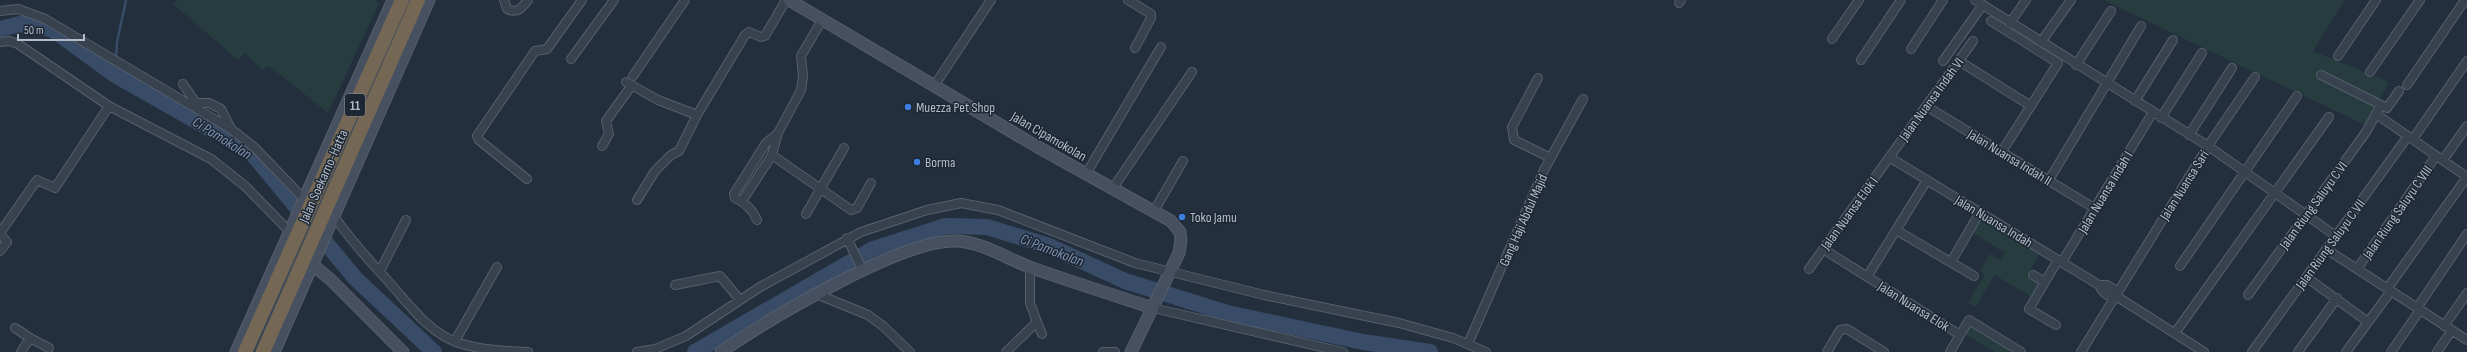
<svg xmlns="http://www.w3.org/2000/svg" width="2467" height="352" viewBox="0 0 2467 352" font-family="'Sofia Sans Condensed',sans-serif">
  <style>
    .green { fill: #263c3f }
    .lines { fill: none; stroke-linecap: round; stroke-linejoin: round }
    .stream { stroke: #394c67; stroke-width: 2.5 }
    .river { stroke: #394c67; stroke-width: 16 }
    .street-casing { stroke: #565f6c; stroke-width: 10 }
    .secondary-casing { stroke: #565f6c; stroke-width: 13 }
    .highway-casing { stroke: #434c59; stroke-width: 16 }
    .street { stroke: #38414e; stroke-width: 8 }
    .secondary { stroke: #465061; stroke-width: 11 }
    .highway { stroke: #746855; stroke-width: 14 }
    .shop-dot { fill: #3f7fe0; stroke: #1d2633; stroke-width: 1.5 }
    .labels { text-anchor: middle; stroke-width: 3; stroke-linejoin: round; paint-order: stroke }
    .shield { fill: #1d2633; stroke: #878f9c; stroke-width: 1 }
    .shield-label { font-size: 13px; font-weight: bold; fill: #b4bcc9 }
    .street-label { font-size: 14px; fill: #b4bcc9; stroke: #1d2633 }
    .poi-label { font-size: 14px; fill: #b4bcc9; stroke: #1d2633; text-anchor: start }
    .water-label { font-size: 15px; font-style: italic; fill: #7c92b1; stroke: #1d2633 }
  </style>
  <rect width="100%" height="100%" fill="#242f3e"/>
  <!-- green -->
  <path class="green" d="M177 0H375L379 3 328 113 269 66 262 70 245 53 238 60 173 4Z
    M2103 0H2345L2313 51 2389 82 2365 125Z
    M1983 217 2040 253 2027 275 2039 283 2031 297 1995 275 1975 307 1968 302 1985 274 1980 271 1990 254 2000 260 2005 253 1973 233Z
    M1969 323 2010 348 2008 352H1994L1963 333Z"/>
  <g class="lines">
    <!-- stream -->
    <path class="stream" d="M116 58 117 42 126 0
      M115 75V63"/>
    <!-- river -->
    <path class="river" d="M0 29 20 24 52 29 115 75 251 152 355 278 434 352
      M695 352 873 249 945 226 987 227 1049 246 1125 281 1227 313 1363 342 1430 352"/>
    <!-- street casing -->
    <g class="street-casing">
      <path id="street" d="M504 0 507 9C517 14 522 8 528 0
        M1128 0 1151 14V18L1135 48
        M1975 0 2208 146 2336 236
        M1679 3 1681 0
        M0 11 18 9 45 19 231 129 254 147 304 199
        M1991 21 2058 63 2001 153
        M2010 23 2026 0
        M1832 39 1859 0
        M0 42 9 41 18 44 109 106 211 159 245 186 289 231
        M2041 42 2071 0
        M1911 49 1943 0
        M2338 56 2376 0
        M571 59 614 0
        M1861 60 1901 0
        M1943 61 1982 6
        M1959 61 2031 106
        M2076 65 2111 11
        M2370 72 2420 0
        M2321 75 2387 108 2399 91
        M633 76 685 0
        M1538 78 1512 127 1514 140 1551 158
        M626 82 658 100 697 115 745 35 749 32 761 37 765 36 786 0
        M183 84 196 103H209L221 109 231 129
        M2407 85 2465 0
        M934 86 991 0
        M2135 101 2173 40
        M2381 105 2376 114 2467 177
        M1926 106 2094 208
        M2161 118 2202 53
        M2189 135 2232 68
        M2413 139 2467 61
        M602 146 609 134 606 121 632 85
        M772 155 851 210 857 208 871 183
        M1889 157 2099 285H2107L2114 289 2116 296
        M2443 160 2467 126
        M1086 174 1161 47
        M527 179 479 140 477 136 535 51 547 49 582 0
        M2049 180 2141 26
        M1113 188 1192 72
        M637 200 655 171 671 155 679 151 697 115
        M742 201 772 155 778 133 801 90 803 77 801 56 822 20
        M1154 211 1183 161
        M806 214 844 148
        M334 216C350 240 369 260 388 281 408 303 427 331 456 342 478 350 505 351 528 352
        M757 220C753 210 744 202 735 198L734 194 766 143 778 133
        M1896 230 1974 276
        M0 233 37 180 55 188 109 106
        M0 234 7 242 0 251
        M847 238 863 271
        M1823 249 1960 335 1969 320 2021 352
        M2326 249 2467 340
        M1951 262 1980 212
        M2062 262 2153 112
        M2180 266 2297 96
        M1809 269 1973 41
        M2357 269 2436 156
        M380 271 406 220
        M2033 275 2045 282
        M1867 277 1927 180
        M2306 277 2368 322
        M675 285 720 276 740 300
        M2099 285C2103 293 2107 297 2116 296
        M2387 289 2467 177
        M819 295 868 315 883 326 910 352
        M2248 295 2366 132 2376 114
        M2116 296 2204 352
        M1153 308 1343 352
        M2417 308 2467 234
        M1037 322 1042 334
        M2056 325 2029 309 2058 260
        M2444 326 2467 293
        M15 328 30 338
        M2175 333 2329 117
        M455 341 497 267
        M1468 344 1543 172 1583 99
        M21 352 30 338 49 348
        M637 352 655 349 686 336 760 287 861 232 927 210 961 203 998 210 1135 263 1264 295 1399 323 1453 338 1486 352
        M1006 352 1037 322 1030 303V267
        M1103 352H1115
        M1827 352 1840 330 1847 329 1884 352
        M1950 352 1960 335
        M2081 352 2208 146 2255 77
        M2252 352 2408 136
        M2298 352 2337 298
        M2346 352 2391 291
        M2391 352 2420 310
        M2437 352 2452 330"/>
    </g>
    <!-- secondary casing -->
    <g class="secondary-casing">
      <path id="secondary" d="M789 0 1036 146 1171 221 1180 232 1181 240 1179 253 1131 352
        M313 265 331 280 403 352
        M236 352 393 0
        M274 352 429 0
        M721 352C767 320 898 242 952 241 980 240 1007 259 1032 268 1072 282 1113 295 1153 308"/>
    </g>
    <!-- highway casing -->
    <g class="highway-casing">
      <path id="highway" d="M245 352 402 0
        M263 352 418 0"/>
    </g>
    <!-- street -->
    <use href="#street" class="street"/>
    <!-- secondary -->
    <use href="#secondary" class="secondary"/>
    <!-- highway -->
    <use href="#highway" class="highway"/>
  </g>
  <!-- markers -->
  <g class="shop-dot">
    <circle cx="908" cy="107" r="4"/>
    <circle cx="917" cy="162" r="4"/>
    <circle cx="1182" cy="217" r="4"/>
  </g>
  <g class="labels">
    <!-- shield labels -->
    <rect class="shield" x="345" y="94" width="20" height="22" rx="3"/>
    <g class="shield-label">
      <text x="355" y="110">11</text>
    </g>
    <!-- street labels -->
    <g class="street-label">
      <text transform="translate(1931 99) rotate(-54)" y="5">Jalan Nuansa Indah VI</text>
      <text transform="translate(1049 136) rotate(30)" y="5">Jalan Cipamokolan</text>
      <text transform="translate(2010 157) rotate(31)" y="5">Jalan Nuansa Indah II</text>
      <text transform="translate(323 176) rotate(-66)" y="5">Jalan Soekarno-Hatta</text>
      <text transform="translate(2184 185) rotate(-58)" y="5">Jalan Nuansa Sari</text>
      <text transform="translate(2105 192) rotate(-59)" y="5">Jalan Nuansa Indah I</text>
      <text transform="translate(2313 205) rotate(-54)" y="5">Jalan Riung Saluyu C VI</text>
      <text transform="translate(2397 212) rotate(-55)" y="5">Jalan Riung Saluyu C VIII</text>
      <text transform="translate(1849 213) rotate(-54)" y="5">Jalan Nuansa Elok I</text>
      <text transform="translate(1523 220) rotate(-66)" y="5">Gang Haji Abdul Majid</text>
      <text transform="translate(1994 221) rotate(31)" y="5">Jalan Nuansa Indah</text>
      <text transform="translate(2330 244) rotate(-54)" y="5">Jalan Riung Saluyu C VII</text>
      <text transform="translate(1914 306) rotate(32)" y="5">Jalan Nuansa Elok</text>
    </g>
    <!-- poi labels -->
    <g class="poi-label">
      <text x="916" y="112">Muezza Pet Shop</text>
      <text x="925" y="167">Borma</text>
      <text x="1190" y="222">Toko Jamu</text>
    </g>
    <!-- water labels -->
    <g class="water-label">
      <text transform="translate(222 138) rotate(32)" y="5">Ci Pamokolan</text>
      <text transform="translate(1052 250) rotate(21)" y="5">Ci Pamokolan</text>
    </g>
  </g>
  <!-- scale -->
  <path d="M18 34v6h66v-6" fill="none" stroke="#b4bcc9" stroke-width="2"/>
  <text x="24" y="34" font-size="12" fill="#b4bcc9" stroke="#1d2633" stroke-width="3" paint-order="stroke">50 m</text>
</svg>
